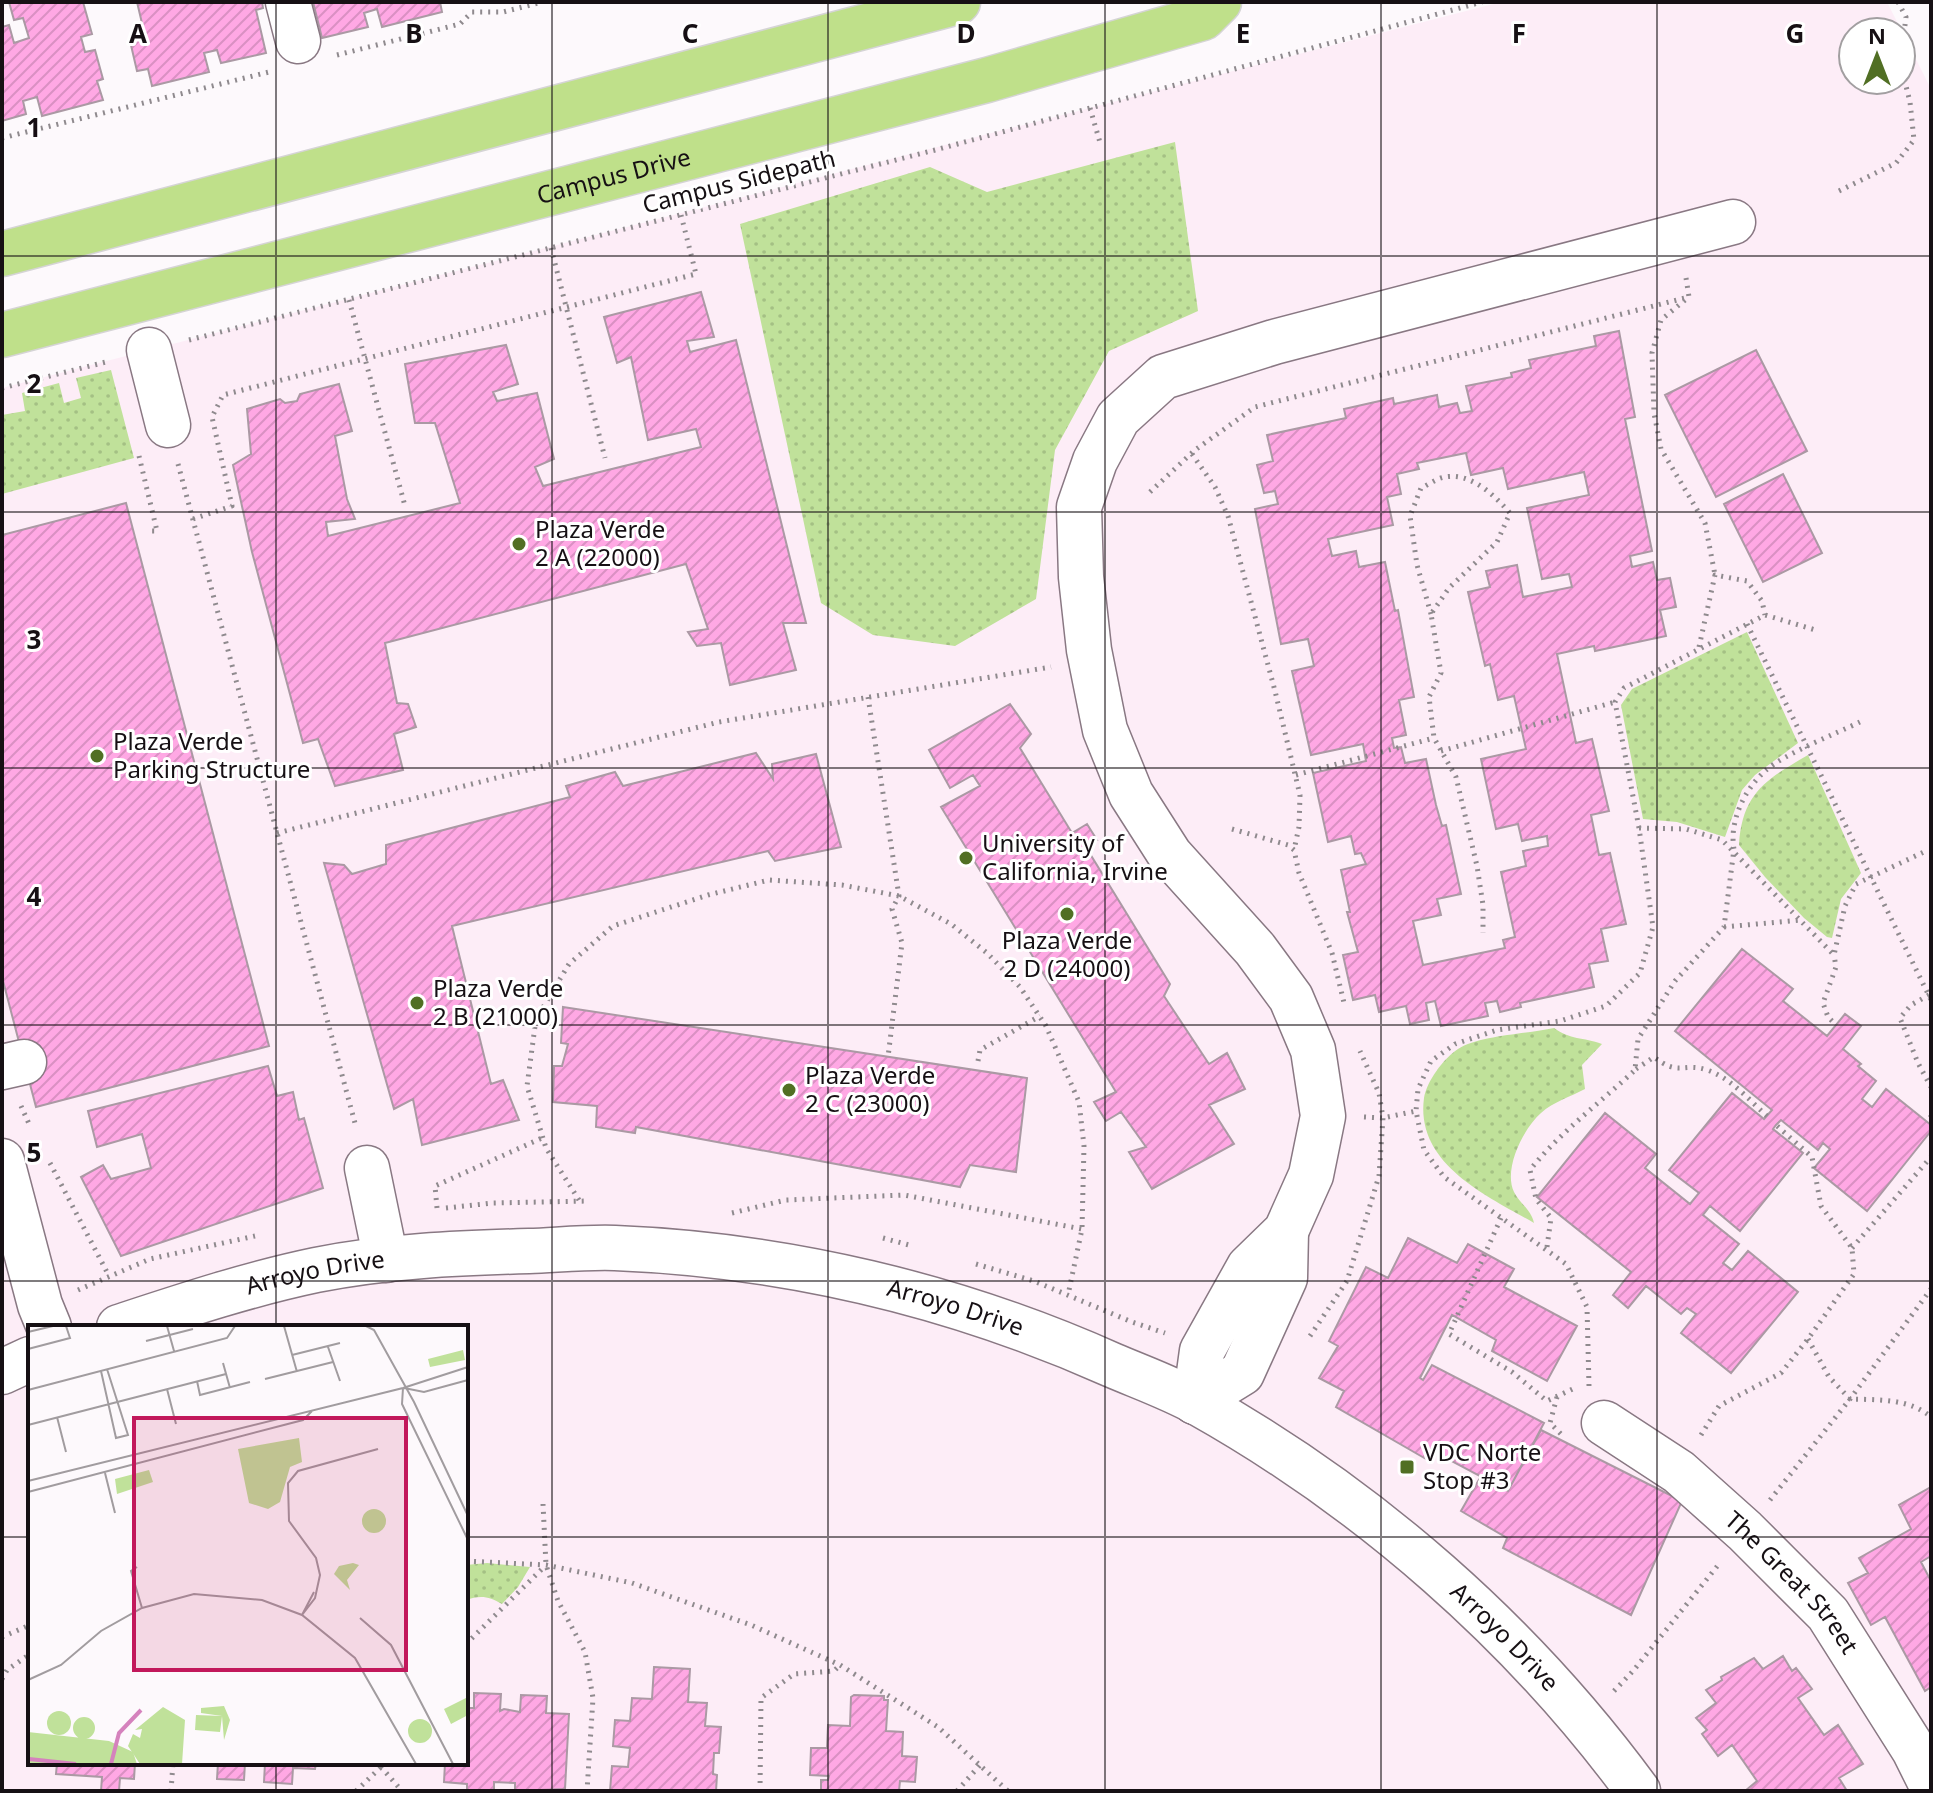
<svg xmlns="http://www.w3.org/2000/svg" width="1933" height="1793" viewBox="0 0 1933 1793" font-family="'Noto Sans',sans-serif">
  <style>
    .built { fill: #fdedf7; fill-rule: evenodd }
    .grass { fill: url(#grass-dots) }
    .building { fill: url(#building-hatch); stroke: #ab99a4; stroke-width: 2; fill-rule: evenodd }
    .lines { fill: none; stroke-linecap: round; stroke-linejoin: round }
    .minor-casing { stroke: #897883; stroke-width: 47 }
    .major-casing { stroke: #d5d4d5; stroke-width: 47 }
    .path { stroke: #8f8a8e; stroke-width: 5; stroke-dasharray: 2 6; stroke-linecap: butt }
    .minor { stroke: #fff; stroke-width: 44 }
    .major { stroke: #bfe08a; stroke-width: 44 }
    .grid { fill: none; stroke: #161014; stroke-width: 2; stroke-opacity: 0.55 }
    .poi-dot { fill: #516f24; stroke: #fff; stroke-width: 3 }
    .labels { text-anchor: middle; stroke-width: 6; stroke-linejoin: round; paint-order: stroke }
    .street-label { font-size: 24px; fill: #161014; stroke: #fff }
    .poi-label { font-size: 24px; fill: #161014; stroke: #fff; text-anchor: start }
    .inset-river { fill: none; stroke: #d582bd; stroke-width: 4 }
    .inset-road { fill: none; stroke: #a19c9f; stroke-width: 2 }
    .view { fill: #c2185b; fill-opacity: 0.15; stroke: #c2185b; stroke-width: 4 }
    .inset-edge { fill: none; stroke: #161014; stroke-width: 4 }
    .grid-label { font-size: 26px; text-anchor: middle; font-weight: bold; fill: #161014; stroke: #fff; stroke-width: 6; stroke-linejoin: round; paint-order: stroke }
  </style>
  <defs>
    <pattern id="grass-dots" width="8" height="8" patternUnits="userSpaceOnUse" patternTransform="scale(2)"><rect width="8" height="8" fill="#c0e19a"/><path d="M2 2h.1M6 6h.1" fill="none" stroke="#a4c084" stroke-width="1.8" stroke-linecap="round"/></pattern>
    <pattern id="building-hatch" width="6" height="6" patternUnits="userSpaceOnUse" patternTransform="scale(2)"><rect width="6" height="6" fill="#ffa8e4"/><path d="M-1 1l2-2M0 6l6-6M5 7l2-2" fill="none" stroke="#da90c3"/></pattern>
  </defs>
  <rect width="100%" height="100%" fill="#fdf9fc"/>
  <!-- built -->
  <path class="built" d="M1501 2H1887L1931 89V1791H2V388ZM1853 32H1901V80H1853ZM30 1327H466V1763H30Z"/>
  <!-- grass -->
  <path class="grass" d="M1175 142 1198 311 1109 351 1055 450 1036 599 955 646 873 635 821 603 740 224 930 167 987 192Z
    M111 370 134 458 2 494V415L25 411 22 393 59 383 64 403 81 398 76 378Z
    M1747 632 1798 743 1755 775 1742 790 1725 837 1677 822 1643 819 1621 705 1632 689Z
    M1808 755 1861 873 1841 899 1832 938 1827 937 1804 918 1765 877 1739 845C1742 793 1767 779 1808 755Z
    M1554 1028C1570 1040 1583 1037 1602 1044L1582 1065 1585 1089C1572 1096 1553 1102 1541 1113 1523 1129 1503 1169 1514 1192 1520 1204 1531 1209 1534 1223 1487 1196 1415 1164 1424 1098 1427 1081 1443 1059 1458 1049 1480 1035 1527 1034 1554 1028Z
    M487 1563 530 1567 518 1587 502 1604C489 1596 480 1595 466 1600V1565Z"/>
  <!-- building -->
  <path class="building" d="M9 2H83L92 34 81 37 85 52 95 50 103 79 97 81 103 100 42 116 37 97 23 101 26 114 2 121V27L9 25 14 43 29 38 23 18 14 20Z
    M137 2H262L263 8 256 10 266 53 221 63 217 50 204 53 209 72 152 86 148 69 137 71 130 41 145 36Z
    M313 2H440L442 12 382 27 377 9 364 13 368 27 322 38Z
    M701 292 714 337 687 341 690 352 736 340 806 623H783L796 670 730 685 721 643 697 646 688 632 708 629 686 564 385 643 397 703 408 704 416 727 394 734 403 770 335 786 318 739 303 743 252 552 233 465 251 454 247 409 280 399 285 403 297 401 300 394 339 384 352 431 335 436 347 499 355 519 326 522 328 536 460 503 435 423H415L405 364 506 345 518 384 493 392 497 401 537 393 554 459 535 467 543 486 701 447 696 429 648 440 631 357 617 363 604 317Z
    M1619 331 1635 417 1625 419 1652 551 1630 556 1632 567 1653 562 1657 580 1670 578 1676 607 1660 610 1666 636 1595 651 1594 646 1557 654 1576 743 1592 739 1609 811 1591 815 1599 855 1610 853 1626 924 1601 929 1608 961 1589 964 1594 987 1520 1003 1521 1007 1500 1012 1497 1001 1485 1003 1488 1016 1441 1026 1435 1001 1426 1003 1429 1020 1410 1024 1406 1006 1379 1012 1375 995 1353 1000 1343 955 1358 952 1347 912H1350L1341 870 1366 864 1361 853 1355 854 1351 836 1328 842 1313 773 1366 761 1363 744 1311 755 1292 671 1314 666 1308 639 1281 644 1255 509 1278 504 1275 491 1264 493 1257 465 1273 461 1267 435 1346 418 1344 409 1393 398 1394 404 1437 395 1439 407 1457 403 1460 413 1472 411 1466 386 1512 377 1511 373 1531 368 1529 360 1596 346 1594 336ZM1466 453 1471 475 1503 468 1508 489 1584 472 1589 495 1527 508 1542 579 1569 574 1572 587 1523 597 1517 565 1486 571 1490 587 1468 592 1485 666 1490 664 1498 700 1514 696 1526 749 1481 759 1496 829 1518 824 1522 841 1547 836 1548 846 1523 851 1526 866 1501 872 1515 937 1503 940 1505 948 1423 965 1413 921 1441 915 1437 899 1461 894 1446 825 1442 826 1436 805 1426 759 1405 763 1401 747 1394 748 1392 738 1406 735 1399 700 1414 697 1398 610 1395 611 1385 562 1359 567 1356 551 1332 556 1328 539 1393 525 1387 497 1401 494 1397 474 1419 469 1417 463Z
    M1756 350 1807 451 1716 497 1665 395Z
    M1783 474 1822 553 1763 582 1724 504Z
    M126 503 269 1046 36 1107 2 977V535Z
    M1010 704 1031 734 1020 748 1072 833 1087 824 1097 840 1084 844 1170 984 1164 996 1209 1064 1227 1053 1245 1089 1209 1105 1234 1144 1152 1189 1129 1152 1146 1147 1121 1112 1106 1121 1094 1102 1116 1092 941 807 980 786 973 775 950 788 929 750Z
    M756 753 773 779 772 764 816 754 841 847 775 861 768 851 452 926 491 1084 503 1080 519 1120 422 1145 413 1099 394 1109 324 863 344 865 352 874 386 864V845L570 797 566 786 615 772 623 786Z
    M1742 949 1793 989 1783 1001 1827 1036 1845 1014 1861 1026 1843 1049 1861 1064 1858 1066 1876 1081 1862 1099 1872 1107 1886 1089 1931 1125V1131L1867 1211 1814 1168 1830 1149 1823 1143 1818 1150 1781 1120 1776 1125 1773 1129 1803 1153 1740 1231 1710 1206 1703 1215 1739 1244 1723 1263 1732 1270 1748 1251 1798 1292 1731 1373 1681 1333 1696 1314 1687 1308 1681 1314 1646 1286 1628 1308 1613 1295 1631 1272 1537 1197 1605 1113 1656 1154 1645 1168 1690 1204 1699 1193 1669 1170 1732 1093 1764 1119 1772 1110 1675 1031Z
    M563 1007 1027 1078 1016 1172 970 1165 960 1187 636 1127 635 1133 596 1127 597 1106 553 1102 554 1066H562L568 1044 561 1043Z
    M268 1066 277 1096 293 1092 299 1120 304 1118 323 1188 121 1256 81 1177 103 1165 111 1179 151 1168 142 1134 97 1147 88 1111Z
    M1408 1238 1457 1263 1468 1244 1514 1269 1504 1287 1577 1326 1547 1381 1492 1351 1496 1340 1452 1315 1420 1378 1423 1380 1432 1365 1544 1423 1508 1491 1431 1450 1426 1459 1336 1407 1344 1391 1319 1378 1338 1346 1329 1341 1366 1267 1388 1278Z
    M1541 1430 1682 1501 1631 1615 1503 1548 1507 1538 1461 1511 1481 1476 1508 1491Z
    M1931 1487V1556L1921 1562 1931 1581V1687L1925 1691 1885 1617 1871 1625 1848 1583 1868 1573 1859 1558 1911 1529 1899 1505Z
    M1783 1656 1792 1671 1796 1668 1812 1689 1798 1698 1824 1735 1838 1725 1863 1764 1839 1778 1847 1791H1745L1757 1781 1732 1745 1718 1756 1702 1734 1707 1730 1696 1718 1716 1703 1706 1690 1722 1680 1721 1677 1754 1658 1763 1669Z
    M654 1667 690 1669 688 1702 707 1703 705 1726 721 1727 719 1753H714L713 1774 717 1775 716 1791H610L612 1766 628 1767 630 1748 613 1746 615 1720 630 1721 632 1698 652 1699Z
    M474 1693 501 1694 500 1711 504 1709 520 1712 521 1695 547 1696 546 1713 569 1714 565 1789 515 1791V1783L494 1782V1791H467V1784L444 1782 445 1763H466V1708H474Z
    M854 1695 884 1696V1700H888L886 1731 903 1732 902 1756 917 1757 915 1782 900 1781 899 1791H821V1780H828L829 1776 810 1775 811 1748H827L828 1725 850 1726 851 1697Z
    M57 1763H135L134 1779 120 1778 119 1791H101L102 1777 56 1774Z
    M218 1763H245L244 1780 217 1779Z
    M265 1763H316L315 1769 293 1768 292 1784 264 1782Z"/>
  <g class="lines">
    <!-- minor casing -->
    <g class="minor-casing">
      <g id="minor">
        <path d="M288 2 298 41"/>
        <path d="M149 350 168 425"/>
        <path d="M2 1067 24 1062"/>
        <path d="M2 1161 40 1305 49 1327"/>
        <path d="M367 1168 386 1260"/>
        <path id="s1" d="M119 1327C183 1306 249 1284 316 1270 386 1256 458 1253 529 1251 557 1250 586 1247 615 1248 786 1255 955 1295 1112 1365 1140 1377 1171 1388 1198 1403 1369 1499 1522 1633 1638 1791"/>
        <path d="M2 1372 30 1359"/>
        <path d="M1195 1402 1202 1351 1249 1267 1286 1231 1311 1175 1323 1116 1313 1050 1291 998 1255 949 1170 855 1131 794 1105 730 1089 650 1081 577 1079 507 1095 461 1118 418 1163 377 1274 342 1733 222"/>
        <path d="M1195 1402 1242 1373 1285 1278 1286 1231"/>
        <path id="s2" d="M1604 1423 1679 1472 1745 1531 1828 1614 1914 1750 1931 1784"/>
      </g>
    </g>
    <!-- major casing -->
    <g class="major-casing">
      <g id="major">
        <path d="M2 254 958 2"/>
        <path id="s3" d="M2 335 987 80 1203 18 1219 2"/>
      </g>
    </g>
    <!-- path -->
    <path class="path" d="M1898 2 1906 17 1901 57
      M337 55 460 24 472 12H503L542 2
      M1090 108 1101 146
      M2 138 269 72
      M1839 191 1896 163 1914 140 1910 102 1901 66
      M551 248 605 458
      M1686 278 1689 297
      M349 300 405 506
      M1685 300 1661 320 1652 353 1654 413 1661 449 1705 523 1715 575
      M189 340 939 149 1482 2
      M2 388 110 361
      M1192 454 1215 487 1228 516 1275 691 1300 795 1299 827 1294 850
      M139 456 157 531H147
      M178 464 356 1127
      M1150 492 1195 450 1255 407 1689 297
      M193 519 232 506 212 417 223 395 696 274 681 215
      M1431 614 1417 565 1410 516 1421 488C1428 485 1437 478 1445 477 1471 472 1495 496 1510 513L1497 542 1449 588 1431 614 1441 673 1429 697 1434 738 1456 777 1477 866 1483 905V933
      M1747 624 1931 1000
      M1699 647 1715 575 1747 581 1762 601 1765 615
      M868 697 899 896 892 909 902 943 888 1057
      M1441 751 1615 702
      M1296 775 1434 738
      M1639 828 1686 829 1722 840 1834 955 1845 906 1856 884 1926 851
      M1232 829 1288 845 1294 850 1299 873 1332 953 1345 1007
      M277 833 719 722 1051 667
      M1724 927 1801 920
      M1929 995 1911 1005 1900 1018 1918 1063 1931 1087
      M1832 1021 1828 1017 1823 1003 1836 967 1834 955
      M978 1061 980 1050 1040 1016
      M1636 1069 1654 1057C1679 1077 1683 1062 1707 1070 1731 1078 1749 1100 1767 1116
      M21 1106 30 1126
      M1931 1115V1121
      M1364 1117 1383 1118 1416 1111
      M50 1163 109 1276
      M579 1200 546 1148 527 1086 536 1019 569 964 613 926 708 895 769 880 842 885 899 896 951 924 987 953 1020 987 1046 1026 1079 1102 1084 1146 1082 1229 1068 1295
      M437 1208 435 1186 542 1138
      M446 1208 493 1203 588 1201
      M732 1213 786 1200 904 1195 1082 1229
      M1501 1218 1449 1334 1512 1372 1547 1401 1577 1387
      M883 1238 909 1245
      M1547 1247 1551 1218 1536 1199 1530 1170C1560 1132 1600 1103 1635 1070L1638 1039 1675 981 1724 927 1734 849C1729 822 1744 790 1765 771 1784 754 1835 734 1860 722
      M1852 1248 1931 1157
      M976 1264 1034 1281 1132 1322 1165 1333
      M78 1290 150 1259 255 1236
      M1310 1336 1347 1281 1379 1176 1383 1118 1379 1093 1360 1051
      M1808 1339 1829 1377 1850 1399C1877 1400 1909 1398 1931 1417
      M1589 1386 1587 1307 1566 1264 1444 1177 1424 1150 1416 1111 1418 1089 1431 1061 1455 1044 1497 1030 1560 1021 1606 1006 1640 973 1653 927 1639 828 1615 702 1624 688 1765 615 1819 631
      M1557 1397 1550 1423 1563 1436
      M1701 1435 1719 1406 1781 1373 1808 1339 1854 1274 1852 1248 1821 1206 1812 1157 1776 1125
      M1770 1500 1850 1399 1931 1289
      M543 1504 546 1565 558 1601 585 1652 593 1698 587 1791
      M466 1561 546 1565 632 1583 751 1625 840 1665 938 1727 1008 1791
      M2 1637 30 1625
      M466 1644 545 1566
      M2 1679 7 1670 30 1654
      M1614 1691 1633 1671 1719 1564
      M381 1767 402 1791
      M171 1791 173 1763
      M356 1791 381 1767 382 1763
      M760 1791 761 1698 794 1674 834 1671 840 1665
      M957 1791 980 1765"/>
    <!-- minor -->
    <use href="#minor" class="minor"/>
    <!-- major -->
    <use href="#major" class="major"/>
  </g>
  <!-- grid -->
  <path class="grid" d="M276 2V1327M552 2V1791M828 2V1791M1105 2V1791M1381 2V1791M1657 2V1791M2 256H1931M2 512H1931M2 768H1931M2 1025H1931M2 1281H1931M2 1537H30M466 1537H1931M276 1763V1791"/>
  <!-- markers -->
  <g class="poi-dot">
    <circle cx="519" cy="544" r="8"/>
    <circle cx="97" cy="756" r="8"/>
    <circle cx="966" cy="858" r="8"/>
    <circle cx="1067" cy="914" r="8"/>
    <circle cx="417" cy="1003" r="8"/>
    <circle cx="789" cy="1090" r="8"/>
    <rect x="1399" y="1459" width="16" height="16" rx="4"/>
  </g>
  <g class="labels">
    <!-- street labels -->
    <g class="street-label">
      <text dy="8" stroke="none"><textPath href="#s3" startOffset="632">Campus Drive</textPath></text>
      <text transform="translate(739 182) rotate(-14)" y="8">Campus Sidepath</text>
      <text dy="8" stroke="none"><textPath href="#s1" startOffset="204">Arroyo Drive</textPath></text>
      <text dy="8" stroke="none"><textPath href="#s1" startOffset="852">Arroyo Drive</textPath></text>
      <text dy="8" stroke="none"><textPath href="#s2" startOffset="248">The Great Street</textPath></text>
      <text dy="8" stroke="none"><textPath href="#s1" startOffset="1500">Arroyo Drive</textPath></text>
    </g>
    <!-- poi labels -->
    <g class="poi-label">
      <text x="535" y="538">Plaza Verde<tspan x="535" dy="28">2 A (22000)</tspan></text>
      <text x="113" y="750">Plaza Verde<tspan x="113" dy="28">Parking Structure</tspan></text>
      <text x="982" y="852">University of<tspan x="982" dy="28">California, Irvine</tspan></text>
      <text x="1067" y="949" text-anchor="middle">Plaza Verde<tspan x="1067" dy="28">2 D (24000)</tspan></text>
      <text x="433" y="997">Plaza Verde<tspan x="433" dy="28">2 B (21000)</tspan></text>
      <text x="805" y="1084">Plaza Verde<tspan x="805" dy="28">2 C (23000)</tspan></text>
      <text x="1423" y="1461">VDC Norte<tspan x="1423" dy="28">Stop #3</tspan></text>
    </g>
  </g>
  <!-- overview -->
  <g transform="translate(28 1325)">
    <rect width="440" height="440" fill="#fdf9fc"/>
    <path d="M435 25 437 35 402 42 400 34ZM271 113 274 137 262 142 252 177 240 184 221 178 210 124ZM121 145 125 157 89 169 87 154ZM334 196a12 12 0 1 1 24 0a12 12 0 1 1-24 0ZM325 238 331 240 319 255 322 265 306 249 311 241ZM196 381 202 395 196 415 194 391 173 388V383ZM45 403a11 11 0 1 1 22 0a11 11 0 1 1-22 0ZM380 406a12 12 0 1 1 24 0a12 12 0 1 1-24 0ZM0 407 81 416 105 427 109 439H0Z" fill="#c0e19a"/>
    <path d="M440 372V390L423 399 416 384ZM135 382 157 395 154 439H112L100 421 105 409 112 413 114 404 107 405ZM168 390 194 391 192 407 167 405Z" fill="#c0e19a"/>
    <path d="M19 398a12 12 0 1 1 24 0a12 12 0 1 1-24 0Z" fill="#c0e19a"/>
    <path class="inset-river" d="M1 434 48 439M83 439 91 408 113 385"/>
    <path class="inset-road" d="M139 1 146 26M256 1 269 47M338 1 346 5 386 77 440 191M0 7 25 1M118 16 165 4M300 22 312 56M0 24 42 13 38 1M264 30 312 18M195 38 202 63M73 46 88 113 100 110 79 44M237 54 305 37M169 56 172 70 222 57M375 63 440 42M375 63 374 79 440 215M376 63 396 67 440 55M139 64 148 99M0 65 199 13 207 1M29 92 38 127M0 100 198 49M77 148 87 188M0 156 375 63M0 167 275 95 284 86M109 242 103 246 114 283M274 290 287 273 292 250 288 233 261 196 260 158 270 146 350 124M274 290 286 267M332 293 363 320 425 439M0 355 33 340 73 306 114 283 166 269 234 275 274 290 327 333 388 439"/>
    <path class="view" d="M106 93H378V345H106Z"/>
    <rect width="440" height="440" class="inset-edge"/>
  </g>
  <g class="grid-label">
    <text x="138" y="43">A</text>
    <text x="414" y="43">B</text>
    <text x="690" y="43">C</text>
    <text x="966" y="43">D</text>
    <text x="1243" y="43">E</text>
    <text x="1519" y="43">F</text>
    <text x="1795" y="43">G</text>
    <text x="34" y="137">1</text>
    <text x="34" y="393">2</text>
    <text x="34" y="649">3</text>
    <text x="34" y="906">4</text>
    <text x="34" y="1162">5</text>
  </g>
  <!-- border -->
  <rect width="1933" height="1793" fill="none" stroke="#161014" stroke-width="8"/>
  <!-- north arrow -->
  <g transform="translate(1877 56)"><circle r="38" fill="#ffffff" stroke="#a29fa1" stroke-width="2"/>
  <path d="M0-6L14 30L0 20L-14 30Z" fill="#516f24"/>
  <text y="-12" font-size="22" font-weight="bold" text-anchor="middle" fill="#161014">N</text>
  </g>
</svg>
